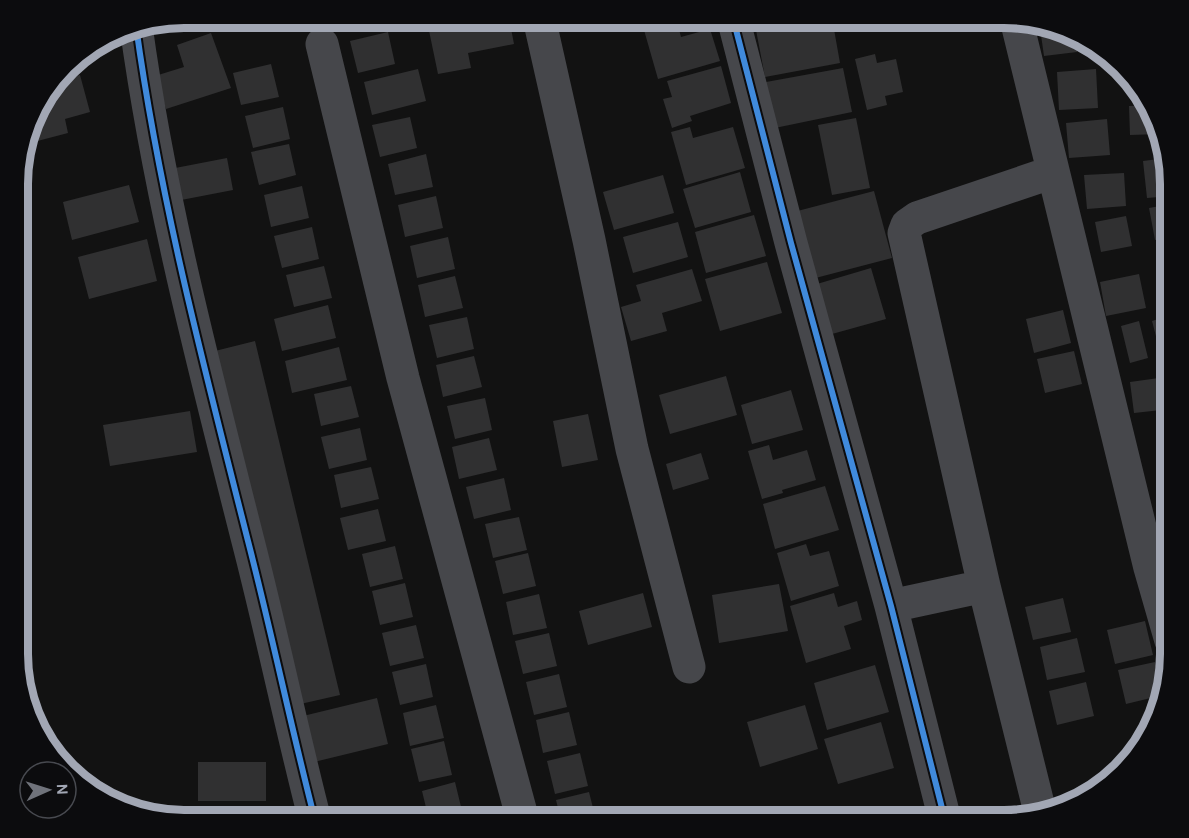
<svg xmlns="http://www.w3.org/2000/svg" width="1189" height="838" viewBox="0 0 1189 838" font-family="Karla,sans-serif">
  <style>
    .building { fill: #303031 }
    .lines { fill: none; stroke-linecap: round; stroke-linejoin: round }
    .minor { stroke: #46474b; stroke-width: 33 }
    .cycleway-casing { stroke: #0c0c0e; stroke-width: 10 }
    .cycleway { stroke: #408adc; stroke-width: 6 }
    .rim { fill: none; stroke: #a2a7b4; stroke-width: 8 }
  </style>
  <rect width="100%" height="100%" fill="#121212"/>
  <!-- building -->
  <path class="building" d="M228 18H291L292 23 230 32Z
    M443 18H509L514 44 468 53 471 68 438 74 427 21Z
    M660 18H676L681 37 710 29 720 61 658 79 642 23Z
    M814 18H832L840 63 765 77 756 30Z
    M1040 28 1075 41 1077 52 1044 56Z
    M388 32 395 64 358 73 350 41Z
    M211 33 231 88 166 109 155 76 184 67 177 45Z
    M875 54 877 63 896 59 903 92 885 96 887 105 867 110 855 59Z
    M271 64 279 97 241 105 233 73Z
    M721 66 731 103 690 116 692 121 672 128 663 99 672 97 667 81Z
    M843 68 852 112 770 129 761 83Z
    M418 69 426 101 372 115 364 82Z
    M1096 69 1098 108 1059 110 1057 72Z
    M80 75 90 112 65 119 68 133 26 144 40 102 57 81Z
    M1149 105 1154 111 1160 134 1130 135 1129 106Z
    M283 107 290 139 253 148 245 116Z
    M410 117 417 148 380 157 372 125Z
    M856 118 870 188 832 195 818 125Z
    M1107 119 1110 155 1069 158 1066 123Z
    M690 127 693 138 733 127 745 168 686 185 671 132Z
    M289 144 296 175 259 185 251 152Z
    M426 154 433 187 395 195 388 164Z
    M227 158 233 190 176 201 170 169Z
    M1166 158 1171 174V196L1147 198 1143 161Z
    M740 172 751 212 695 228 683 189Z
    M1124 173 1126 206 1087 209 1084 175Z
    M663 175 674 213 614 230 603 192Z
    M129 185 139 222 72 240 63 202Z
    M302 186 309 218 271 227 264 195Z
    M874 191 892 258 804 281 786 214Z
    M436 196 443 228 405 237 398 205Z
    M1171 204V237L1155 240 1149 208Z
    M754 215 766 256 706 273 695 232Z
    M1126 216 1132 246 1101 252 1095 222Z
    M678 222 688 257 633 273 623 237Z
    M312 227 319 259 282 268 274 236Z
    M448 237 455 269 417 278 410 246Z
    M147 239 157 281 89 299 78 257Z
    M767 262 782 313 720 331 705 279Z
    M324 266 332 298 294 307 286 275Z
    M871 268 886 319 832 334 817 284Z
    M692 269 702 301 662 313 667 331 631 341 621 307 641 301 636 285Z
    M1139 274 1146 308 1106 316 1100 282Z
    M455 276 463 308 425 317 418 285Z
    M328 305 336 338 282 351 274 319Z
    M1063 310 1071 343 1034 353 1026 319Z
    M1171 315V356L1162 359 1152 321Z
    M467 317 474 349 437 358 429 325Z
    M1139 321 1148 358 1130 363 1121 326Z
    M255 341 340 695 296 705 211 352Z
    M339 347 347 380 292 393 285 361Z
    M1074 351 1082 384 1045 393 1037 359Z
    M474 356 482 387 443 397 436 365Z
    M726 376 737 415 670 434 659 395Z
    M1166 377 1170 409 1134 413 1130 382Z
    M351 386 359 417 321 426 314 394Z
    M791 390 803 430 752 444 741 405Z
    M485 398 492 430 455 439 447 406Z
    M190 411 197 452 110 466 103 425Z
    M588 414 598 460 562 467 553 421Z
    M360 428 367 460 329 469 321 437Z
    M489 438 497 470 459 479 452 447Z
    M769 445 773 460 807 450 816 480 782 490 783 493 762 499 748 451Z
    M701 453 709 479 673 490 666 464Z
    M371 467 379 499 341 508 334 475Z
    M504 478 511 510 474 519 466 487Z
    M825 486 839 530 775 549 763 504Z
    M378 509 386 541 348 550 340 518Z
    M519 517 527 550 493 558 485 524Z
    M806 544 810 556 829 551 839 586 791 601 777 553Z
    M395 546 403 579 370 587 362 554Z
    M528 553 536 586 503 594 495 561Z
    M405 583 413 617 380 625 372 591Z
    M779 584 788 631 719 643 712 595Z
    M643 593 652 627 588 645 579 611Z
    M834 593 838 607 857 601 862 620 844 626 851 649 806 663 790 606Z
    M539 594 547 628 513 635 506 602Z
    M1063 598 1071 632 1033 640 1025 607Z
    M1145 621 1153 655 1115 664 1107 630Z
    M416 625 424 658 390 666 382 633Z
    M549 633 557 666 523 674 515 641Z
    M1077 638 1085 672 1047 680 1040 647Z
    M1155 662 1162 688 1159 696 1126 704 1118 670Z
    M426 664 433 697 400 705 392 672Z
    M875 665 889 712 827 730 814 683Z
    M559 674 567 707 534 715 526 682Z
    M1086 682 1094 716 1057 725 1049 691Z
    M377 698 388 744 314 762 303 716Z
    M436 705 444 738 410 746 403 713Z
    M805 705 818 749 760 767 747 722Z
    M569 712 577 745 543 753 536 720Z
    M881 722 894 768 838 784 824 739Z
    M444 741 452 775 419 782 411 749Z
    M580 753 588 786 555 794 547 761Z
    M198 762H266V801H198Z
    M455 782 463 815 445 820H429L422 791Z
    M589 792 596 820H561L556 800Z"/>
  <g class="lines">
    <!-- minor -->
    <path class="minor" d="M539 18 589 240 632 449 689 667
      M733 18 791 243 891 606 945 820
      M1016 19 1150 568
      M136 26C160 201 205 371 248 541 272 634 291 727 315 820
      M322 44 403 378 523 820
      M1171 563 1150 568 1171 641
      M891 606 984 586
      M1040 812 984 586 904 233 907 225 917 218 1053 172"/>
    <!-- cycleway casing -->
    <g class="cycleway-casing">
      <path id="cycleway" d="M733 18 791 243 891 606 945 820
        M136 26C160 201 205 371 248 541 272 634 291 727 315 820"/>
    </g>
    <!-- cycleway -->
    <use href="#cycleway" class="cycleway"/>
  </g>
  <!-- crop -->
  <path d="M0 0H1189V838H0ZM184 28H1004A156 156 0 0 1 1160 184V654A156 156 0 0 1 1004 810H184A156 156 0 0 1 28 654V184A156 156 0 0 1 184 28Z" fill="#0c0c0e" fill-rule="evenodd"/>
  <path class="rim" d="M184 28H1004A156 156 0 0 1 1160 184V654A156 156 0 0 1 1004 810H184A156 156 0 0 1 28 654V184A156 156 0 0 1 184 28Z"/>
  <!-- north arrow -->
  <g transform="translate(48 790) rotate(87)"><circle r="28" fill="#0c0c0e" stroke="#484a50" stroke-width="1.5"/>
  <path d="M0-4.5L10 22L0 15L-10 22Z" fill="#70737b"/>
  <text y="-9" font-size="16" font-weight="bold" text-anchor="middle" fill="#a2a7b4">N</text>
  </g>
</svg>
